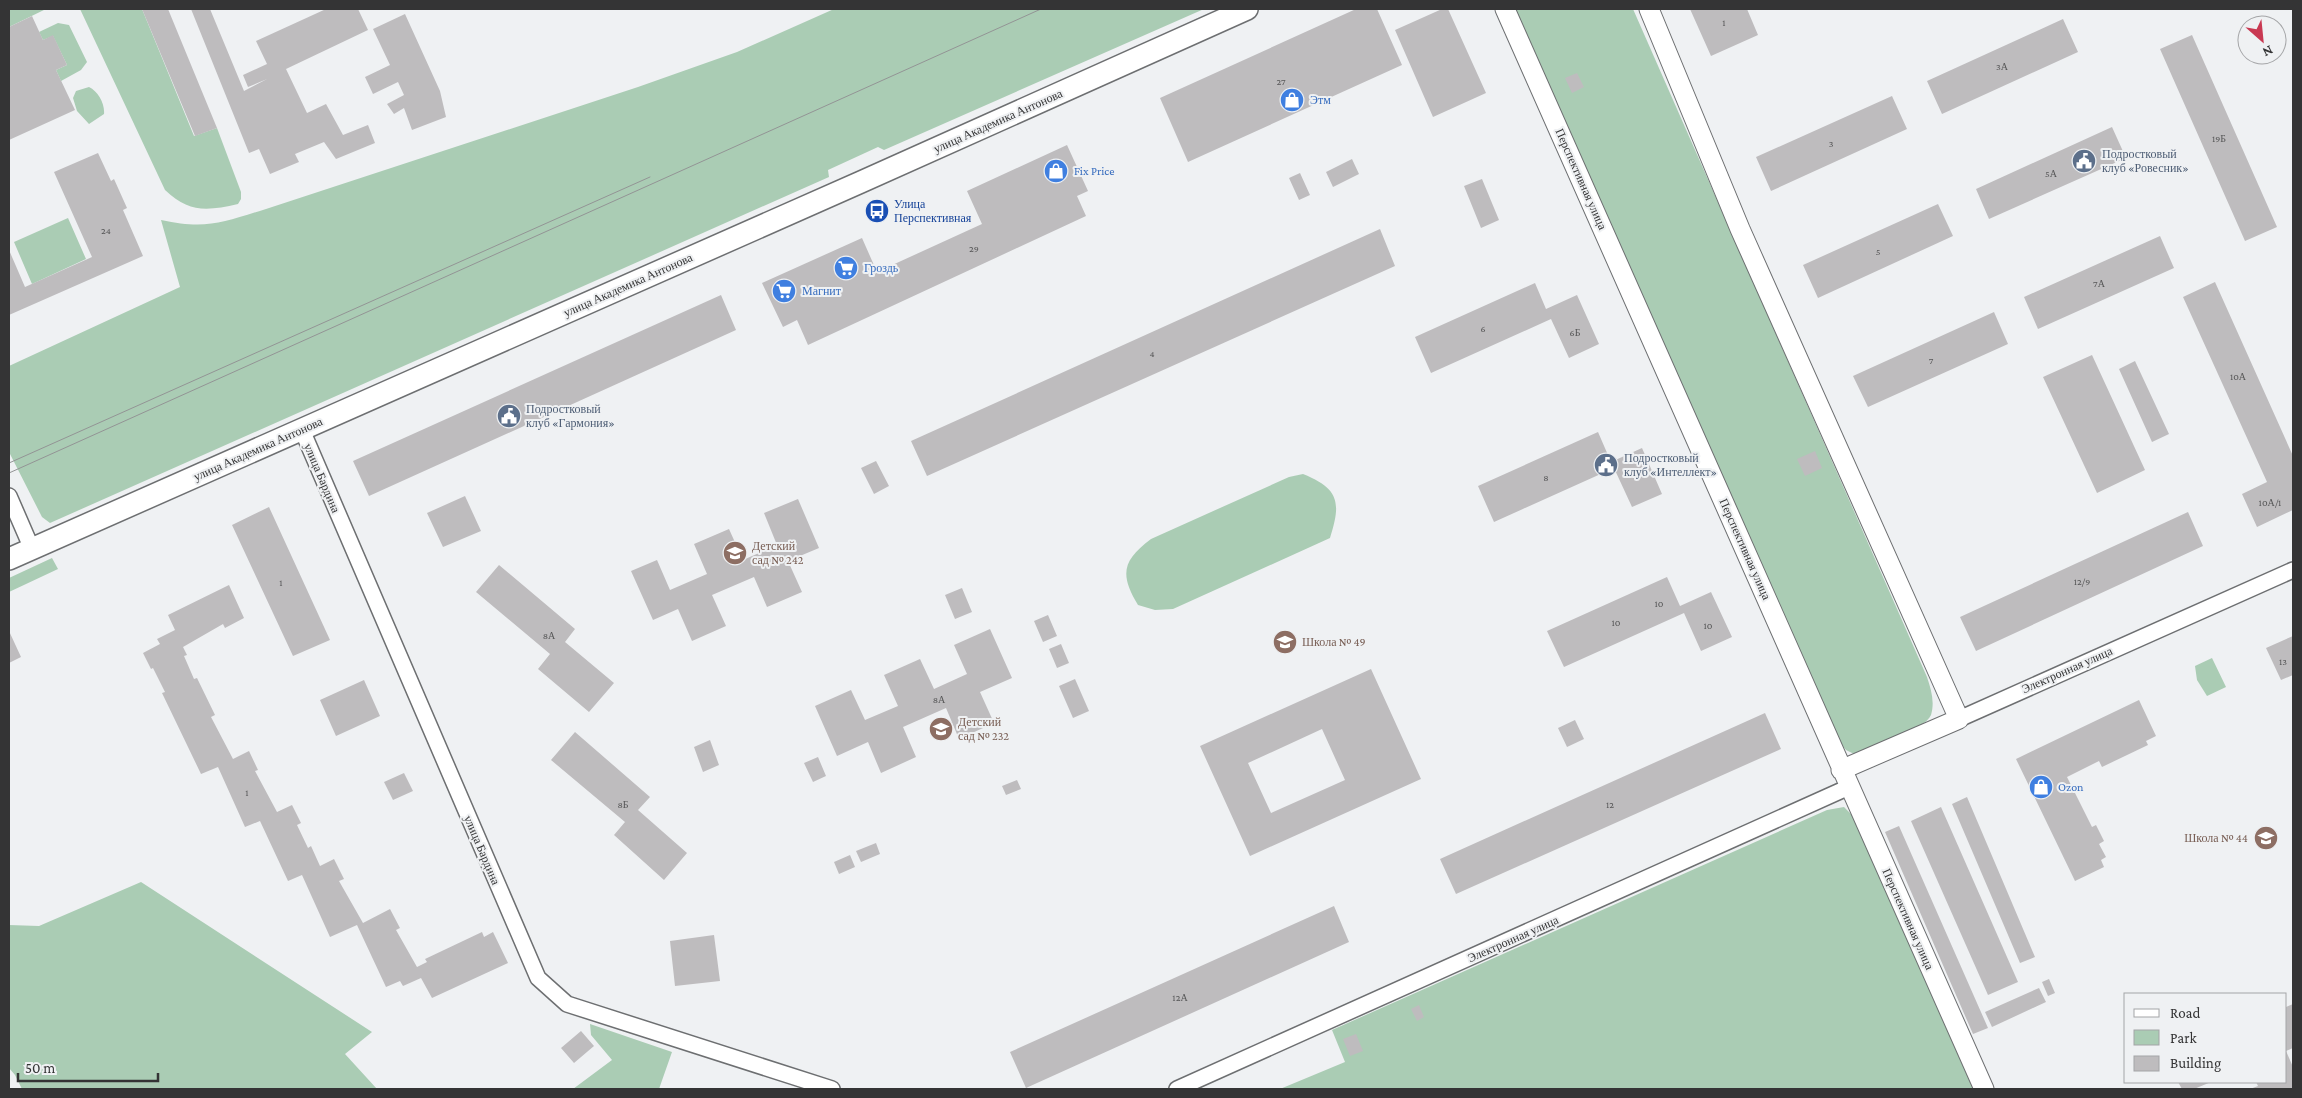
<svg xmlns="http://www.w3.org/2000/svg" width="2302" height="1098" viewBox="0 0 2302 1098" font-family="'Crimson Pro',serif">
  <style>
    .green { fill: #aaccb4 }
    .building { fill: #bebcbe; fill-rule: evenodd }
    .lines { fill: none; stroke-linecap: round; stroke-linejoin: round }
    .minor-casing { stroke: #6d6f71; stroke-width: 18 }
    .tertiary-casing { stroke: #6d6f71; stroke-width: 21 }
    .secondary-casing { stroke: #6d6f71; stroke-width: 24 }
    .minor { stroke: #fff; stroke-width: 15 }
    .tertiary { stroke: #fff; stroke-width: 19 }
    .secondary { stroke: #fff; stroke-width: 21 }
    .tram { stroke: #939495; stroke-width: 1 }
    .labels { text-anchor: middle; stroke-width: 4; stroke-linejoin: round; paint-order: stroke }
    .number-label { font-size: 10px; fill: #565657 }
    .shop-label { font-size: 12px; fill: #366cbe; stroke: #eff1f3; text-anchor: start }
    .street-label { font-size: 12px; fill: #343435; stroke: #eff1f3 }
    .service-label { font-size: 12px; fill: #4e5e75; stroke: #eff1f3; text-anchor: start }
    .transit-label { font-size: 12px; fill: #164399; stroke: #eff1f3; text-anchor: start }
    .education-label { font-size: 12px; fill: #785e54; stroke: #eff1f3; text-anchor: start }
  </style>
  <rect width="100%" height="100%" fill="#eff1f3"/>
  <!-- green -->
  <path class="green" d="M9 9H46L9 27Z
    M80 9H142L194 136 217 128 241 192V199L238 204C207 211 189 213 165 190Z
    M834 9H1204L884 150 878 147 828 170 829 177 50 523 42 517 9 452V366L180 287 161 220C207 230 223 222 266 209L638 87 737 52Z
    M1513 9H1633L1927 677C1931 689 1935 702 1931 715 1925 730 1871 748 1856 755L1846 750 1840 743Z
    M58 23 69 25 87 62 81 70 61 81 56 70 67 65 53 36 43 40 39 32Z
    M89 87C98 91 105 104 104 114L89 124 77 111 73 98 76 91Z
    M68 218 86 259 32 284 14 242Z
    M1303 474C1340 489 1341 503 1330 538L1173 609 1155 610 1138 605C1119 574 1123 560 1151 539L1289 477Z
    M52 558 58 569 9 592V578Z
    M2212 658 2226 687 2207 696 2197 680 2195 666Z
    M1844 807 1855 818 1973 1089H1280L1345 1062 1332 1030 1827 810Z
    M141 882 372 1032 345 1054 377 1089H22L15 1075 9 1068V925L39 926Z
    M590 1024 672 1052 659 1089H573L612 1060 591 1035Z"/>
  <!-- building -->
  <path class="building" d="M142 9H168L217 128 195 136Z
    M191 9H210L244 91 267 79 248 87 243 75 267 64 256 41 326 9H358L368 30 286 69 307 113 326 104 343 135 368 125 375 143 336 159 324 142 295 154 299 162 270 174 259 149 249 153Z
    M1356 9H1377L1402 65 1188 162 1160 98Z
    M1442 9H1448L1486 93 1433 117 1395 30Z
    M1690 9H1747L1758 35 1711 56Z
    M405 14 440 91 446 117 412 130 404 108 394 114 387 104 404 95 398 82 373 94 365 77 390 65 373 29Z
    M32 16 43 40 53 35 67 65 56 70 75 110 9 140V27Z
    M2063 19 2078 52 1942 114 1927 81Z
    M2192 35 2277 227 2245 241 2160 49Z
    M1577 73 1584 87 1572 93 1565 78Z
    M1892 96 1907 129 1771 191 1756 157Z
    M2112 127 2126 158 1989 219 1976 189Z
    M1067 145 1088 191 1077 196 1086 216 808 345 797 320 783 327 762 283 862 238 877 272 982 224 967 191Z
    M98 153 111 181 114 179 127 208 123 210 143 256 9 315V250L25 287 92 257 54 172Z
    M1352 159 1359 174 1333 187 1326 172Z
    M1300 173 1310 195 1299 200 1289 178Z
    M1482 179 1499 220 1481 228 1464 186Z
    M1938 204 1953 236 1818 298 1803 265Z
    M1380 229 1395 266 927 476 911 441Z
    M2160 236 2174 268 2038 329 2024 297Z
    M2215 282 2293 456V510L2257 527 2242 494 2267 482 2183 297Z
    M1535 283 1546 309 1577 295 1599 344 1569 358 1551 319 1431 373 1415 337Z
    M721 295 736 330 369 496 353 461Z
    M1994 312 2008 344 1868 407 1853 376Z
    M2092 355 2145 470 2097 493 2043 377Z
    M2135 361 2169 434 2152 442 2119 369Z
    M1598 432 1611 462 1642 448 1662 494 1632 507 1614 468 1494 522 1478 486Z
    M1815 451 1822 468 1805 476 1797 459Z
    M876 461 889 486 874 494 861 468Z
    M465 496 481 531 443 547 427 513Z
    M798 499 819 548 788 561 802 592 767 607 754 577 712 595 726 626 692 641 678 609 653 620 631 571 657 560 670 590 707 574 694 544 729 529 743 560 777 545 764 513Z
    M269 507 330 640 293 656 232 525Z
    M2188 512 2203 546 1976 651 1960 617Z
    M499 565 575 629 565 642 614 683 589 712 538 669 550 654 476 592Z
    M1667 577 1680 606 1711 592 1732 637 1701 651 1684 613 1564 667 1547 631Z
    M229 585 244 618 225 628 223 624 183 647 187 655 184 656 194 679 197 678 215 715 211 717 233 759 249 751 258 770 255 771 277 812 292 805 301 823 297 825 308 848 311 846 320 866 334 859 344 879 339 881 363 923 390 909 400 928 396 930 417 967 427 962 425 959 482 932 484 937 493 932 508 963 432 998 421 978 403 986 400 981 386 987 357 925 330 937 302 875 288 881 260 821 245 827 218 767 201 774 162 693 165 692 153 668 151 669 143 653 160 644 157 639 175 630 168 615Z
    M962 588 972 612 955 619 945 595Z
    M1048 615 1057 636 1043 642 1034 621Z
    M990 629 1012 678 980 692 994 723 959 739 946 708 903 727 916 757 881 773 868 742 837 756 815 706 851 690 865 720 898 706 884 675 920 659 934 689 967 674 954 645Z
    M9 631 21 657 9 663Z
    M2293 636V675L2281 680 2266 648Z
    M1061 644 1069 663 1057 668 1049 649Z
    M1371 669 1421 779 1250 856 1200 746ZM1322 729 1345 780 1271 813 1248 763Z
    M1075 679 1089 711 1073 718 1059 686Z
    M364 680 380 716 336 736 320 700Z
    M2139 700 2156 736 2146 741 2148 745 2102 767 2099 761 2067 777 2092 827 2096 825 2104 841 2099 844 2106 857 2101 860 2104 867 2075 881 2016 759Z
    M1765 713 1781 749 1456 894 1440 859Z
    M1575 720 1584 739 1567 747 1558 728Z
    M575 732 650 797 638 810 687 853 664 880 614 835 625 822 551 760Z
    M710 740 719 765 703 772 694 747Z
    M818 757 826 776 813 782 804 763Z
    M404 773 413 791 393 800 384 782Z
    M1017 780 1021 789 1006 795 1002 786Z
    M1967 797 2035 957 2020 963 1952 804Z
    M1941 807 2018 982 1988 995 1911 821Z
    M1899 826 1988 1028 1973 1034 1885 832Z
    M876 843 880 854 861 862 856 851Z
    M850 855 855 867 839 874 834 862Z
    M1334 906 1349 942 1026 1088 1010 1052Z
    M714 935 720 981 675 986 670 941Z
    M2049 979 2055 993 2048 996 2042 982Z
    M2039 988 2046 1002 1992 1027 1985 1012Z
    M2293 1004V1048L2286 1051 2293 1067V1089H2250L2258 1086 2256 1082H2286V1007Z
    M1419 1005 1424 1017 1417 1021 1411 1009Z
    M581 1031 594 1046 574 1063 561 1048Z
    M1356 1034 1363 1051 1350 1056 1343 1039Z
    M2178 1082H2211L2194 1089H2182Z"/>
  <g class="lines">
    <!-- minor casing -->
    <g class="minor-casing">
      <path id="minor" d="M302 430 538 978 567 1004 832 1089
        M9 496 32 549
        M1959 719 2293 570
        M1177 1089 1849 787"/>
    </g>
    <!-- tertiary casing -->
    <g class="tertiary-casing">
      <path id="tertiary" d="M1505 9 1984 1089
        M1649 9 1740 229 1959 719 1841 770"/>
    </g>
    <!-- secondary casing -->
    <g class="secondary-casing">
      <path id="secondary" d="M9 559 861 182 1247 9"/>
    </g>
    <!-- minor -->
    <use href="#minor" class="minor"/>
    <!-- tertiary -->
    <use href="#tertiary" class="tertiary"/>
    <!-- secondary -->
    <use href="#secondary" class="secondary"/>
    <!-- tram -->
    <path class="tram" d="M9 463 650 177
      M9 473 1041 9"/>
  </g>
  <!-- icons -->
  <defs>
    <g id="shop-disc" transform="scale(1.25)"><circle r="9.5" fill="#3f7fe0" stroke="#eff1f3"/><path d="M-5-2.5h2.3a2.7 3.5 0 0 1 5.4 0H5L5.5 6h-11ZM-1.5-2.5h3a1.5 2.3 0 0 0-3 0Z" fill="#fff"/></g>
    <g id="civic-disc" transform="scale(1.25)"><circle r="9.5" fill="#5c6f8a" stroke="#eff1f3"/><path d="M-.6-6.5H3V-4.5H.6V-3L4-1V1h2V6H-6V1h2V-1L-.6-3ZM-1.2 2.5V6h2.4V2.5Z" fill="#fff"/></g>
    <g id="bus-disc" transform="scale(1.25)"><circle r="9.5" fill="#1a4fb4" stroke="#eff1f3"/><path d="M-5-6H5V4H4V6H2V4H-2V6H-4V4H-5ZM-3.5-4V0h7V-4ZM-3.5 1.2v1.5H-2V1.2ZM2 1.2v1.5H3.5V1.2Z" fill="#fff"/></g>
    <g id="supermarket-disc" transform="scale(1.25)"><circle r="9.5" fill="#3f7fe0" stroke="#eff1f3"/><path d="M-6-5.5h2.5l.6 2H6L4.5 2H-2.5L-4.4-4H-6ZM-1.5 3.2a1.3 1.3 0 1 0 .1 0ZM3 3.2a1.3 1.3 0 1 0 .1 0Z" fill="#fff"/></g>
    <g id="school-disc" transform="scale(1.25)"><circle r="9.5" fill="#8d6e63" stroke="#eff1f3"/><path d="M0-5L7-2L0 1L-7-2ZM-4 1L0 2.5L4 1V4Q0 6-4 4Z" fill="#fff"/></g>
  </defs>
  <g fill-rule="evenodd">
    <use href="#shop-disc" x="1292" y="100"/>
    <use href="#civic-disc" x="2084" y="161"/>
    <use href="#shop-disc" x="1056" y="171"/>
    <use href="#bus-disc" x="877" y="211"/>
    <use href="#supermarket-disc" x="846" y="268"/>
    <use href="#supermarket-disc" x="784" y="291"/>
    <use href="#civic-disc" x="509" y="416"/>
    <use href="#civic-disc" x="1606" y="465"/>
    <use href="#school-disc" x="735" y="553"/>
    <use href="#school-disc" x="1285" y="642"/>
    <use href="#school-disc" x="941" y="729"/>
    <use href="#shop-disc" x="2041" y="787"/>
    <use href="#school-disc" x="2266" y="838"/>
  </g>
  <g class="labels">
    <!-- number labels -->
    <g class="number-label">
      <text x="1724" y="26">1</text>
      <text x="2002" y="70">3А</text>
      <text x="1281" y="85">27</text>
      <text x="2219" y="142">19Б</text>
      <text x="1831" y="147">3</text>
      <text x="2051" y="177">5А</text>
      <text x="106" y="234">24</text>
      <text x="974" y="252">29</text>
      <text x="1878" y="255">5</text>
      <text x="2099" y="287">7А</text>
      <text x="1483" y="332">6</text>
      <text x="1575" y="336">6Б</text>
      <text x="1152" y="357">4</text>
      <text x="1931" y="364">7</text>
      <text x="2238" y="380">10А</text>
      <text x="1546" y="481">8</text>
      <text x="2270" y="506">10А/1</text>
      <text x="2082" y="585">12/9</text>
      <text x="281" y="586">1</text>
      <text x="1659" y="607">10</text>
      <text x="1616" y="626">10</text>
      <text x="1708" y="629">10</text>
      <text x="549" y="639">8А</text>
      <text x="2283" y="665">13</text>
      <text x="939" y="703">8А</text>
      <text x="247" y="796">1</text>
      <text x="623" y="808">8Б</text>
      <text x="1610" y="808">12</text>
      <text x="1180" y="1001">12А</text>
    </g>
    <!-- shop labels -->
    <g class="shop-label">
      <text x="1310" y="104">Этм</text>
      <text x="1074" y="175">Fix Price</text>
      <text x="864" y="272">Гроздь</text>
      <text x="802" y="295">Магнит</text>
      <text x="2058" y="791">Ozon</text>
    </g>
    <!-- street labels -->
    <g class="street-label">
      <text transform="translate(998 121) rotate(-24)" y="4">улица Академика Антонова</text>
      <text transform="translate(1581 179) rotate(66)" y="4">Перспективная улица</text>
      <text transform="translate(628 285) rotate(-24)" y="4">улица Академика Антонова</text>
      <text transform="translate(258 449) rotate(-24)" y="4">улица Академика Антонова</text>
      <text transform="translate(322 478) rotate(67)" y="4">улица Бардина</text>
      <text transform="translate(1745 549) rotate(66)" y="4">Перспективная улица</text>
      <text transform="translate(2067 670) rotate(-24)" y="4">Электронная улица</text>
      <text transform="translate(482 850) rotate(67)" y="4">улица Бардина</text>
      <text transform="translate(1908 919) rotate(66)" y="4">Перспективная улица</text>
      <text transform="translate(1513 939) rotate(-24)" y="4">Электронная улица</text>
    </g>
    <!-- service labels -->
    <g class="service-label">
      <text x="2102" y="158">Подростковый<tspan x="2102" dy="14">клуб «Ровесник»</tspan></text>
      <text x="526" y="413">Подростковый<tspan x="526" dy="14">клуб «Гармония»</tspan></text>
      <text x="1624" y="462">Подростковый<tspan x="1624" dy="14">клуб «Интеллект»</tspan></text>
    </g>
    <!-- transit labels -->
    <g class="transit-label">
      <text x="894" y="208">Улица<tspan x="894" dy="14">Перспективная</tspan></text>
    </g>
    <!-- education labels -->
    <g class="education-label">
      <text x="752" y="550">Детский<tspan x="752" dy="14">сад № 242</tspan></text>
      <text x="1302" y="646">Школа № 49</text>
      <text x="958" y="726">Детский<tspan x="958" dy="14">сад № 232</tspan></text>
      <text x="2248" y="842" text-anchor="end">Школа № 44</text>
    </g>
  </g>
  <!-- border -->
  <rect width="2302" height="1098" fill="none" stroke="#343435" stroke-width="20"/>
  <!-- legend -->
  <rect x="2124" y="993" width="162" height="90" fill="#eff1f3" stroke="#a4a5a7"/>
  <rect x="2134" y="1009" width="25" height="8" fill="#ffffff" stroke="#a4a5a7"/>
  <text x="2170" y="1018" font-size="15" fill="#343435">Road</text>
  <rect x="2134" y="1030" width="25" height="15" fill="#aaccb4" stroke="#a4a5a7"/>
  <text x="2170" y="1043" font-size="15" fill="#343435">Park</text>
  <rect x="2134" y="1056" width="25" height="15" fill="#bebcbe" stroke="#a4a5a7"/>
  <text x="2170" y="1068" font-size="15" fill="#343435">Building</text>
  <!-- north arrow -->
  <g transform="translate(2262 40) rotate(153)"><circle r="24" fill="#eff1f3" stroke="#a4a5a7"/>
  <path d="M0-4L9 19L0 12L-9 19Z" fill="#c93952"/>
  <text y="-8" font-size="14" font-weight="bold" text-anchor="middle" fill="#343435">N</text>
  </g>
  <!-- scale -->
  <path d="M18 1073v8h140v-8" fill="none" stroke="#343435" stroke-width="2.5"/>
  <text x="25" y="1073" font-size="15" fill="#343435" stroke="#eff1f3" stroke-width="4" paint-order="stroke">50 m</text>
</svg>
